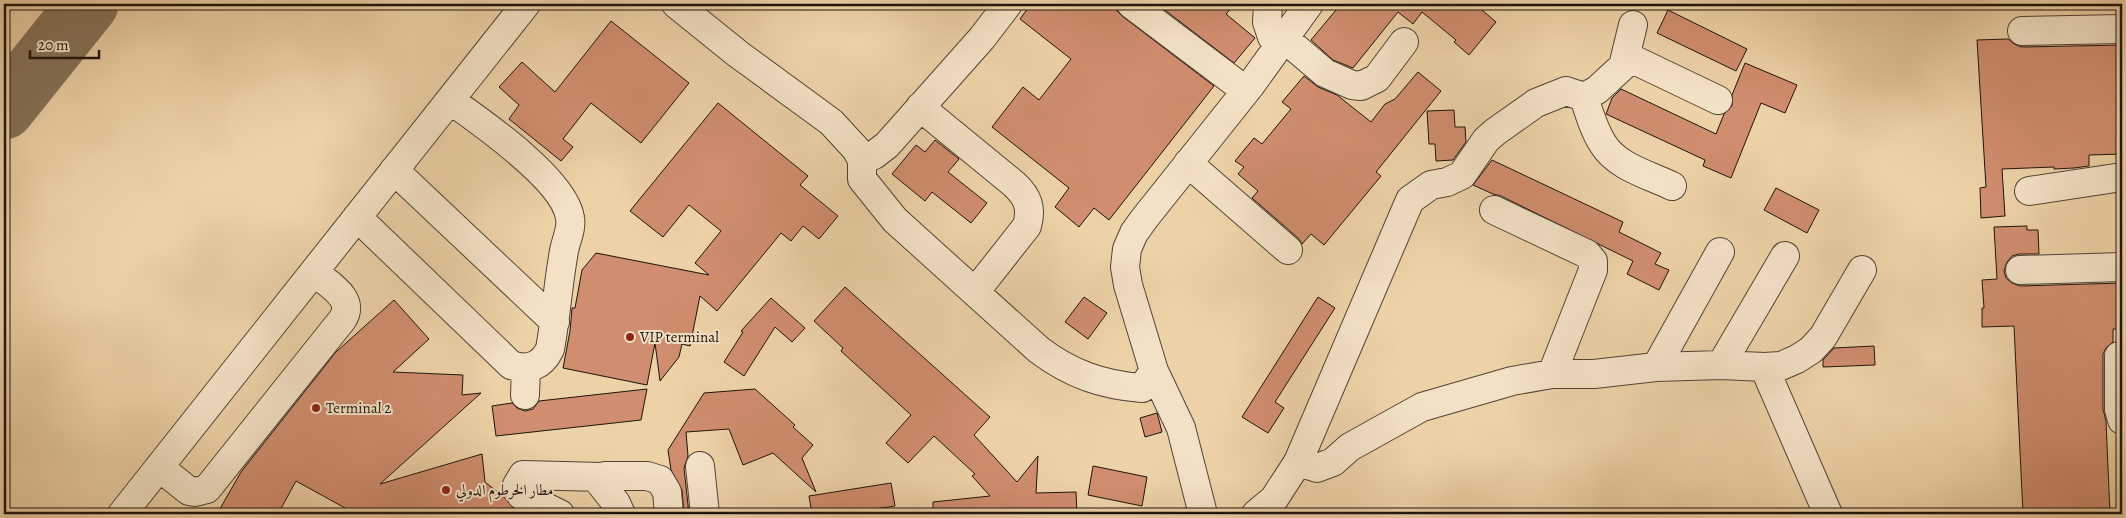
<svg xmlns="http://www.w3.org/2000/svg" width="2126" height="518" viewBox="0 0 2126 518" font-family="Alegreya,Amiri,serif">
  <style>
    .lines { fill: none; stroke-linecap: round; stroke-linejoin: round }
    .taxiway { stroke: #86725a; stroke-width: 61 }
    .building { fill: #d08d6f; stroke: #1e140d }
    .minor-casing { stroke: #524334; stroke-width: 30 }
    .minor { stroke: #f3e1c6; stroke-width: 28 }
    .poi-dot { fill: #8f2418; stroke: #f3e1c6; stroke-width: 2 }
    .labels { text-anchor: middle; stroke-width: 4; stroke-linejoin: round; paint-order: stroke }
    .poi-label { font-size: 15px; fill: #1e140d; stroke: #f3e1c6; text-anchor: start }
  </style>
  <rect width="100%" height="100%" fill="#edd1a7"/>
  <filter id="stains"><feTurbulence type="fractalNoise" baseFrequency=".004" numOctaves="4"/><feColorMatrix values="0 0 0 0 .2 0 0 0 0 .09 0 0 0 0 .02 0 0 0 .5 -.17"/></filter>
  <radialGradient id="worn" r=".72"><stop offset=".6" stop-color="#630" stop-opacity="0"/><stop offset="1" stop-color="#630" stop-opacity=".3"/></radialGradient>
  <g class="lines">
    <!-- taxiway -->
    <path class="taxiway" d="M4 109 88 4"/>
  </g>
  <!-- building -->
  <path class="building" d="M1031 4H1116L1117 11 1122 16 1214 86 1109 220 1094 208 1079 227 1055 207 1069 188 992 127 1023 87 1039 100 1071 59 1020 19Z
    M1157 4H1235L1226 14 1255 38 1234 63Z
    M1341 4H1475L1496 22 1469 55 1454 42 1456 40 1422 12 1413 24 1398 12 1353 68 1333 60 1311 40Z
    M1668 10 1747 49 1736 71 1657 33Z
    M611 21 689 83 641 143 591 103 563 139 573 147 561 161 509 119 519 105 499 87 522 62 555 92Z
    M2008 39 2014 44 2022 47 2122 45V154L2089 155V166L2074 168 2054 169V167L2002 169 2005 216 1981 218 1980 188 1986 187 1977 40Z
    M1745 63 1797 85 1785 113 1761 103 1731 178 1703 166 1705 160 1606 114 1612 98 1621 89 1716 134 1724 114 1732 106V95Z
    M1418 72 1441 91 1376 172 1381 176 1324 245 1311 234 1302 244 1298 238 1252 198 1258 191 1238 174 1244 167 1235 161 1254 138 1262 144 1291 109 1282 102 1304 76 1318 87 1337 95 1371 122 1385 104 1395 99Z
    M718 103 808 176 800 185 838 216 819 239 803 226 791 241 781 233 717 311 700 296 690 346 682 344 679 357 660 381 655 343 647 385 563 368 570 331 572 308H575L582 270 596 253 709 275 695 263 721 231 689 205 663 237 630 211Z
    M1454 110 1455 127H1465L1466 142 1453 160 1436 161 1435 144H1429L1427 111Z
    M935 140 959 159 948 172 987 203 971 223 932 192 925 201 892 174 916 145 925 152Z
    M1492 160 1623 222 1619 232 1661 253 1655 264 1669 270 1659 290 1627 274 1633 261 1501 196 1493 194 1473 185Z
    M1776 188 1819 210 1807 233 1764 210Z
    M2027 226V230H2038L2039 254H2019L2012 256 2007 262 2004 271 2006 278 2012 283 2020 286 2122 283V329H2113V342L2106 348 2103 354V409L2106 421 2110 514H2023L2014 326 1982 327V308H1984L1982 280 1997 279 1994 227Z
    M845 287 990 417 974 435 1017 482 1038 456 1036 493 1076 492 1077 514H933V502L990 496 972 476 975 474 934 436 908 463 886 443 911 415 841 351 843 348 814 321Z
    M1084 297 1107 313 1088 339 1065 322Z
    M1318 297 1335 308 1275 402 1284 408 1268 433 1242 417Z
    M771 298 805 328 792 342 775 327 744 376 724 362 743 332 741 331Z
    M394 300 429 339 393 372 463 375 462 395 481 393 380 484 482 454 485 482 505 498 514 509 525 514H356L296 481 278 514H217L241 472 336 352Z
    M1874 346 1875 365 1823 367V360L1834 348Z
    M647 389 641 420 496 436 492 406 512 403 517 408 525 411 533 409 539 401Z
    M755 389 795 425 793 427 813 445 802 458 816 492 773 453 743 465 729 429 686 432 688 456 684 468 689 514H684L682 490 671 470 668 450 704 393Z
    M1157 413 1162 432 1145 437 1140 418Z
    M1093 466 1147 477 1142 506 1088 495Z
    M891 483 895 506 840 514H812L809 496Z"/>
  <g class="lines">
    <!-- minor casing -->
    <g class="minor-casing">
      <path id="minor" d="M676 4 738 54 831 122 856 149 862 160V179L895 220 1039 350C1071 374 1102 385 1142 388L1154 371
        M1131 4 1237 84 1250 86
        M1268 4 1267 22 1272 37 1285 39 1325 73 1352 85 1361 86 1377 78 1404 42
        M2022 31 2122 29
        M1626 56 1718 100
        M1584 97C1589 113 1594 130 1603 144 1617 167 1649 175 1672 186
        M920 107 1014 184C1028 197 1032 208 1027 226L975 292
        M862 160 874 155 887 145 982 38 1008 4
        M1188 163 1288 250
        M394 170 555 322
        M2029 191 2122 177
        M1494 210 1587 254 1593 261V270L1552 374
        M357 217 511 365C528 371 542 366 550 349 556 317 558 284 564 251 566 240 572 229 570 218 565 180 481 122 450 100
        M2020 270 2122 267
        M2119 356V409L2122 420
        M1721 365 1785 256
        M1656 367 1720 252
        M1764 367 1828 514
        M525 395 526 368
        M1298 462 1317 468 1333 462 1350 447 1422 407 1512 381 1552 374H1594L1656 367 1721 365 1764 367 1781 366 1797 359 1811 350 1823 337 1862 270
        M700 466 705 514
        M159 467 189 491 195 492 207 489 342 320C357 299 328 284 314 272
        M122 514 526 4
        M560 514 521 495 517 485 523 475 602 477
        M621 514 616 503 600 483 602 477 605 476H647L660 480 667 492 669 514
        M1203 514 1181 428 1154 371 1128 285 1125 267 1127 249 1134 233 1144 219 1250 86 1309 4
        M1256 514 1274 499 1298 462 1410 200 1431 185 1447 182 1462 175 1486 140 1495 132 1536 103 1566 91 1584 97 1597 90 1623 66 1633 25"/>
    </g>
    <!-- minor -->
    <use href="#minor" class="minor"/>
  </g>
  <!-- markers -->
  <g class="poi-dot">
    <circle cx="630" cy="337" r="5"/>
    <circle cx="316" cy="408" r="5"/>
    <circle cx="446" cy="490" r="5"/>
  </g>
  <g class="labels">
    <!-- poi labels -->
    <g class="poi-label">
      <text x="640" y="342">VIP terminal</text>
      <text x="326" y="413">Terminal 2</text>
      <text x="456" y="495">مطار الخرطوم الدولي</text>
    </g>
  </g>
  <!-- margin -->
  <rect width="2126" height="518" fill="none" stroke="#edd1a7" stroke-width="20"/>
  <rect x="5" y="5" width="2116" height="508" fill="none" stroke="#1e140d" stroke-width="2.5"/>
  <rect x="10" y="10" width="2106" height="498" fill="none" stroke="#1e140d"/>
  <!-- scale -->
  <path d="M30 50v8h69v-8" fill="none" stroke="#1e140d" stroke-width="2.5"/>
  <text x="38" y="50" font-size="15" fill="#1e140d" stroke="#f3e1c6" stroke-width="4" paint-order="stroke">20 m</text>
  <rect width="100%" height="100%" filter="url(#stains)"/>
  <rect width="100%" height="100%" fill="url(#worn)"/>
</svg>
